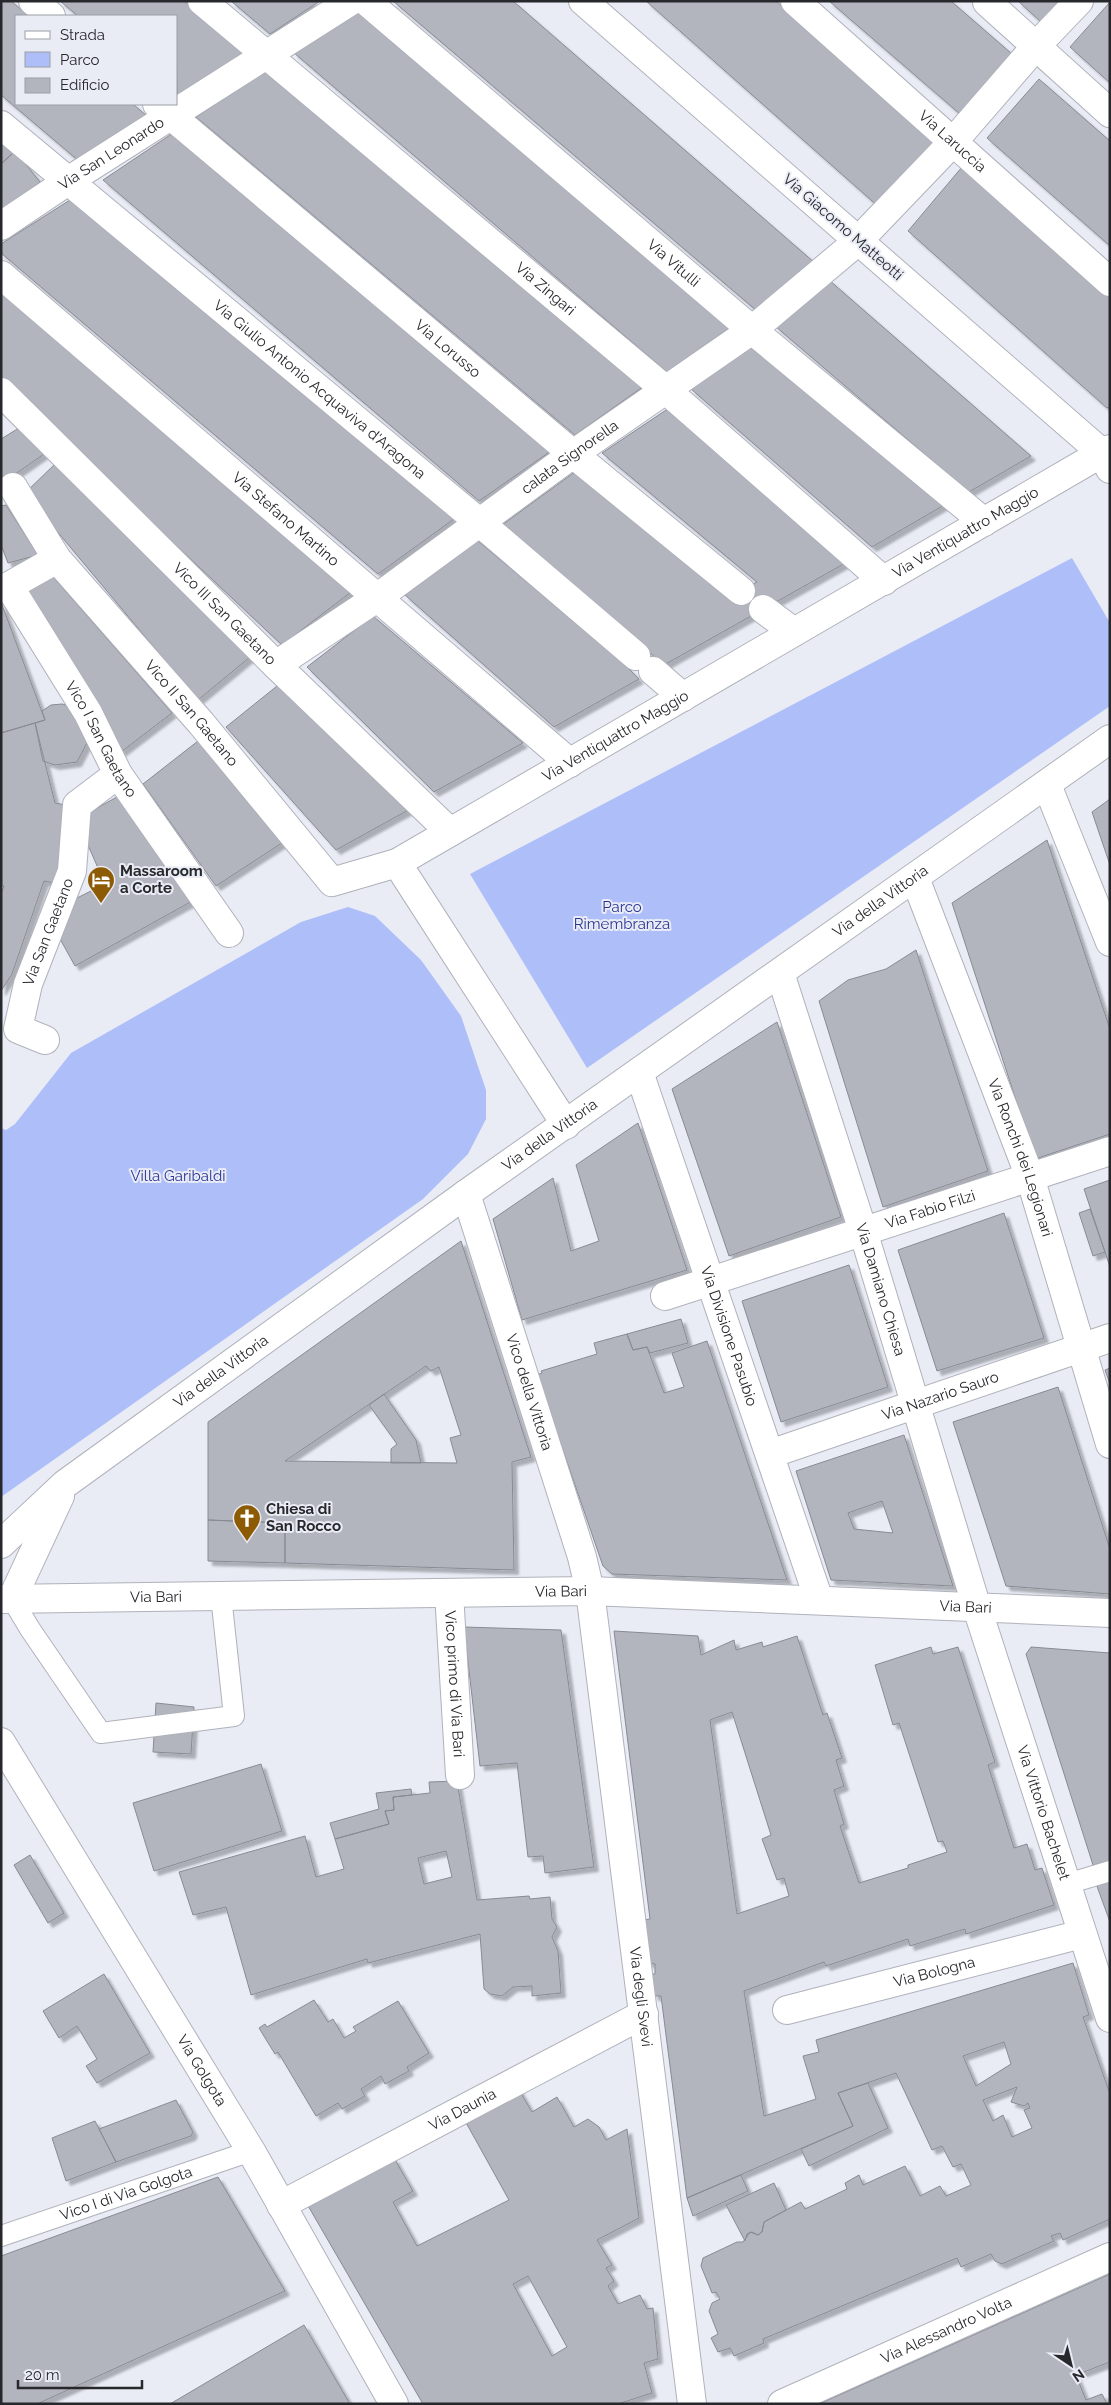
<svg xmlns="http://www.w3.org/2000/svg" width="1111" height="2405" viewBox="0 0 1111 2405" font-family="Raleway,sans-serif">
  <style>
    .green { fill: #aebef9 }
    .building { fill: #b2b5be; stroke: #888b93; fill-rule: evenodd; filter: url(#shadow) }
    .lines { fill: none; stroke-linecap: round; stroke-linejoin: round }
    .lane-casing { stroke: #afb2bb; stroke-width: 22 }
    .street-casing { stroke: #afb2bb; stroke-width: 30 }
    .secondary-casing { stroke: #afb2bb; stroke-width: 30 }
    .lane { stroke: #fff; stroke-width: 20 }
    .street { stroke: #fff; stroke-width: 28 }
    .secondary { stroke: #fff; stroke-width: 28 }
    .labels { text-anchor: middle; stroke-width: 4; stroke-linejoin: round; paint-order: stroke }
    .street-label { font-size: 15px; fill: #27282c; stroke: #e9ecf5 }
    .poi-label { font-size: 15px; font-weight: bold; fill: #27282c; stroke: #e9ecf5; text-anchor: start }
    .park-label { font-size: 15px; fill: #2b3596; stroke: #e9ecf5 }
  </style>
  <defs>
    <filter id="shadow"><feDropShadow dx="4.5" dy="4.5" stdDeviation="1" flood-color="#0004"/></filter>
  </defs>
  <rect width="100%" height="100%" fill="#e9ecf5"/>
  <!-- green -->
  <path class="green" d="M1072 558 1110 623V706L587 1068 470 874Z
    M348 907 375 916 421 960 461 1016 486 1090V1119L468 1154 423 1199 1 1497V1128L6 1130 15 1124 71 1053 301 922Z"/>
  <!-- building -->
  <path class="building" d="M1 1H11L29 16H16V104H133L148 117 80 162 1 95Z
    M60 1H184L244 52 177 97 176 16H78Z
    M231 1H320L270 34Z
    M393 1H513L815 263 757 311Z
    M646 1H776L937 142 880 208Z
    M829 1H951L1012 54 960 114Z
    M1018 1H1060L1041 22Z
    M1110 2V83L1070 47Z
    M360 9 732 326 667 372 293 52Z
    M268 70 644 386 575 435 196 117Z
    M1039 79 1110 141V246L987 138Z
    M173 133 551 451 479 501 103 180Z
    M1 139 15 151 1 164Z
    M15 151 40 182 1 211V164Z
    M962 167 1110 294V407L1107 408 908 231Z
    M73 198 454 519 378 574 1 253V244Z
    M829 280 1031 456 969 492 775 326Z
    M1 288 351 592 282 645 1 381Z
    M755 342 946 504 872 547 691 389Z
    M669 408 849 561 664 665 502 525 576 471 727 598 757 582 602 453Z
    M19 428 44 454 11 477 1 480V439Z
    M55 464 250 657 198 700 25 493Z
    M6 505 38 555 8 563 1 545V506Z
    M478 541 623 663 639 679 554 727 405 595Z
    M48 571 172 713 121 752 24 592Z
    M1 602 45 720 1 733Z
    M373 616 523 743 434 792 307 667Z
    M282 682 412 808 336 850 226 727Z
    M62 704 70 706 89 739 77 762 55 765 43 761 35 723 45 720 42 711 51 705Z
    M35 723 55 803 66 805 60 884 44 881 12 974 1 991V894L4 886H1V733Z
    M198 741 288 839 216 886 143 784Z
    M122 794 196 899 75 966 59 937 67 903 105 884 84 836 85 815Z
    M1110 799V865L1092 812Z
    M1047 840 1110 1029V1134L1035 1159 952 903Z
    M916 950 988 1171 883 1207 819 1001 848 980 886 969Z
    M777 1022 841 1217 729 1256 672 1089Z
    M638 1123 687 1270 522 1320 493 1219 553 1178 571 1251 599 1241 576 1165Z
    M1110 1180V1267L1084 1189Z
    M1090 1209 1105 1252 1093 1256 1079 1213Z
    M1004 1213 1044 1338 937 1371 898 1250Z
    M461 1241 531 1457 512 1462 514 1570 285 1563V1523L208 1520V1422ZM426 1366 431 1371 439 1367 461 1435 450 1438 457 1463 285 1461Z
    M849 1265 888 1387 781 1422 742 1301Z
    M681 1319 688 1343 650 1353 647 1347 633 1350 627 1334Z
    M627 1334 633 1350 647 1347 664 1393 684 1387 672 1353 707 1341 787 1580 612 1574 603 1566 537 1375 542 1373 541 1371 597 1354 594 1343Z
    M1110 1368V1384L1105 1370Z
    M1058 1387 1110 1549V1594L1006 1586 953 1422Z
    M384 1394 416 1440 421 1463H391V1449L397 1444 369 1405Z
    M904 1435 953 1586 831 1580 796 1471ZM882 1501 893 1533 854 1529 848 1513Z
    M208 1520 285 1523V1563L208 1561Z
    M464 1627 561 1630 594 1867 545 1873 543 1856 528 1857 517 1763 480 1766Z
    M614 1631 698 1636 701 1655 734 1640 736 1650 762 1642 763 1647 797 1636 823 1715 827 1713 842 1758 836 1760 844 1786 834 1790 844 1824 840 1826 859 1883 908 1868V1865L947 1852 943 1841 938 1842 899 1723 893 1725 875 1665 931 1647 933 1654 958 1647 995 1762 988 1765 1014 1848 1027 1844 1035 1870 1042 1868 1054 1905 966 1934 965 1929 910 1946 908 1939 826 1966 824 1962 744 1991 764 2116 816 2099 803 2056 819 2052 816 2040 1073 1963 1089 2015 1083 2017 1110 2094V2219L1063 2240 1060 2233 1051 2236 1054 2241 1002 2264 995 2261 991 2254 961 2267 957 2258 763 2339 764 2343 734 2356 730 2348 718 2352 711 2338 718 2334 709 2311 712 2303 720 2299 716 2292 712 2293 701 2266 703 2258 737 2242H743L750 2232 758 2235 762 2232 764 2222 801 2202 805 2209 847 2189 845 2183 859 2175 863 2185 905 2166 920 2196 940 2186 946 2196 971 2185 961 2164 953 2167 942 2146 932 2150 896 2073 838 2093 853 2126 687 2198 661 1996H654L651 1974H655V1964L648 1963 644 1920 650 1919ZM732 1712 771 1835 762 1839 777 1880 784 1878 789 1896 737 1914 710 1720ZM1004 2042 1011 2064 976 2086 963 2056ZM1017 2087 1011 2102 1024 2106 1028 2103 1030 2108 1024 2110 1032 2128 1012 2137 1003 2115 993 2121 983 2100Z
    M1031 1647 1110 1653V1861L1093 1865 1026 1654Z
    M156 1703 194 1707 191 1754 153 1752Z
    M261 1764 282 1831 154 1871 133 1803Z
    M457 1781 477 1900 529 1896 530 1899 550 1897 552 1919 557 1927 552 1937 558 1951 561 1993 532 1996V1986L513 1987 502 1996 490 1994 484 1989 480 1934 368 1963 367 1959 251 1995 226 1907 193 1915 179 1872 305 1836 316 1877 344 1869 335 1839 389 1824 385 1811 394 1810 393 1797 430 1793 429 1782ZM446 1851 452 1877 424 1884 418 1858Z
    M411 1789 412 1795 393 1797 394 1810 385 1811 389 1824 335 1839 330 1823 379 1809 376 1793Z
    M30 1855 64 1913 48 1923 14 1865Z
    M1110 1861V1922L1090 1867Z
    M104 1974 150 2053 97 2083 86 2066 97 2059 77 2026 59 2038 43 2011Z
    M314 2000 328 2022 333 2019 344 2038 356 2031 353 2027 398 2001 429 2053 407 2067 409 2071 385 2084 381 2076 361 2089 365 2096 342 2109 338 2103 316 2116 278 2052 275 2054 259 2028 265 2024 267 2027Z
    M868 2083 888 2128 809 2166 801 2149 853 2126 838 2093Z
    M518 2088 532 2112 557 2097 574 2127 588 2119 599 2127 606 2140 627 2129 639 2218 597 2240 612 2265 606 2268 614 2281 608 2286 618 2304 640 2295 647 2309 653 2308 658 2359 644 2363 652 2393 618 2404H423L307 2204 394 2158 413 2191 393 2202 417 2246 509 2200 464 2119ZM528 2276 567 2347 552 2356 513 2284Z
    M176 2100 193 2132 191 2136 116 2162 99 2129Z
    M95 2121 116 2162 66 2181 52 2138Z
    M741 2175 748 2191 693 2216 687 2198Z
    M218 2177 285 2291 37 2404H1V2256Z
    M774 2183 786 2210 764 2222 762 2232 758 2235 752 2232 747 2234 745 2241 726 2205Z
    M1110 2274V2362L1076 2375 1086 2400 1102 2394 1107 2404H819Z
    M304 2325 350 2404H170Z"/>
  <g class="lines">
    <!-- lane casing -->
    <g class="lane-casing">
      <g id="lane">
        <path d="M12 1599 30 1629 101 1733 234 1716 221 1596"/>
        <path d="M1067 1884 1110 1871"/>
        <path id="s1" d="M1 2236 251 2151"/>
      </g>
    </g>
    <!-- street casing -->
    <g class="street-casing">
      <g id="street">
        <path d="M33 1 51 16"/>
        <path id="s2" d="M202 1 666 390 884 581"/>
        <path id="s3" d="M366 1 752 330 984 522"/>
        <path id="s4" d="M795 1 1110 282"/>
        <path d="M987 2 1110 113"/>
        <path id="s5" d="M157 104 573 454 741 591"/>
        <path id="s6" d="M1 125 479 522 636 656"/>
        <path id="s7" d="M1 226 68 181 351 1"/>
        <path id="s8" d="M1 275 570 763"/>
        <path id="s9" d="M1 392 276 665 450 832"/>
        <path id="s10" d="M13 487 57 559 201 723 332 882 397 863 1102 453 583 1"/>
        <path id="s11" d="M57 559 9 586 88 713 118 774 229 933"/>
        <path d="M763 609 794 632"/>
        <path id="s12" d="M276 665 378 597 573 454 752 330 858 241 952 143 1036 46 1079 1"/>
        <path d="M653 671 683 697"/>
        <path d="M1047 785 1110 942"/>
        <path d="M397 863 566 1125"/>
        <path id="s13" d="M915 878 1030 1177 1110 1444"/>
        <path id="s14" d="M780 973 863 1231 977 1608 1110 2018"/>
        <path id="s15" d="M45 1040 18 1029 28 984 72 871 77 805 118 774"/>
        <path id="s16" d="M639 1072 819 1600"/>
        <path id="s17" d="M466 1194 582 1557 590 1591 692 2404"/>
        <path id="s18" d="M665 1296 1110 1151"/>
        <path id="s19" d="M770 1454 1110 1338"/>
        <path id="s20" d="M449 1593 460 1775"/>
        <path id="s21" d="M787 2010 1082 1934"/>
        <path id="s22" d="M281 2205 644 2014"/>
        <path id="s23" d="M782 2404 1110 2257"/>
      </g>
    </g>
    <!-- secondary casing -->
    <g class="secondary-casing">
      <g id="secondary">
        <path d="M1110 449 1102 453 1110 469"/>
        <path id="s24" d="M1 1544 65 1484 466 1194 1110 739"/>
        <path id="s25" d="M1 1599 590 1591 1110 1613"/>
        <path d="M12 1599 60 1496"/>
        <path id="s26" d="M1 1742 251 2151 394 2404"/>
      </g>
    </g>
    <!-- lane -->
    <use href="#lane" class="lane"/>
    <!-- street -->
    <use href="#street" class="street"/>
    <!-- secondary -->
    <use href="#secondary" class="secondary"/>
  </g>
  <!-- icons -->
  <defs>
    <g id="hotel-pin" transform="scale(1.4375)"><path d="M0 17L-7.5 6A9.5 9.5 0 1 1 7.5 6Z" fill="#8c5b04" stroke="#e9ecf5"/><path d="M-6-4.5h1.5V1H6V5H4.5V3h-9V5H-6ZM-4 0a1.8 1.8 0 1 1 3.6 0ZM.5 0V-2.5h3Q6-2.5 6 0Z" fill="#fff"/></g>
    <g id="church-pin" transform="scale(1.4375)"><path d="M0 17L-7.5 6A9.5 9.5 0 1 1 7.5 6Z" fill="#8c5b04" stroke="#e9ecf5"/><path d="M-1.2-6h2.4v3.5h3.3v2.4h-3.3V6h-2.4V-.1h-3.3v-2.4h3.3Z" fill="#fff"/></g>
  </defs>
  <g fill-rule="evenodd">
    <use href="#hotel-pin" x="101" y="880"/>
    <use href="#church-pin" x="247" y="1518"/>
  </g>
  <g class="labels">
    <!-- street labels -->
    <g class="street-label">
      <text dy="5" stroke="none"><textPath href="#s4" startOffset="211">Via Laruccia</textPath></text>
      <text dy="5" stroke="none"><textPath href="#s7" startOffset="132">Via San Leonardo</textPath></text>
      <text transform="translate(843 227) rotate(41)" y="5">Via Giacomo Matteotti</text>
      <text dy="5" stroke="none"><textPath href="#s3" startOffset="404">Via Vitulli</textPath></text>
      <text dy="5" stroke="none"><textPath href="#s2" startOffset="448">Via Zingari</textPath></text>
      <text dy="5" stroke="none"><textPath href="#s5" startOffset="380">Via Lorusso</textPath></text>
      <text dy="5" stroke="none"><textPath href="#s6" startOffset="414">Via Giulio Antonio Acquaviva d'Aragona</textPath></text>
      <text dy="5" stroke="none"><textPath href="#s12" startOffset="360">calata Signorella</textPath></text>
      <text dy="5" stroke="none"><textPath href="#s8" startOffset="375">Via Stefano Martino</textPath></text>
      <text dy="5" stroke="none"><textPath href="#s10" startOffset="1234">Via Ventiquattro Maggio</textPath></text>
      <text dy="5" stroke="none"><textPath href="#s9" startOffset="315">Vico III San Gaetano</textPath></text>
      <text dy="5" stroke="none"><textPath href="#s10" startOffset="289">Vico II San Gaetano</textPath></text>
      <text dy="5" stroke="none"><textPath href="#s10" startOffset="829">Via Ventiquattro Maggio</textPath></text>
      <text dy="5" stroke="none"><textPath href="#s11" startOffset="234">Vico I San Gaetano</textPath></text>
      <text dy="5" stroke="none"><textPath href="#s24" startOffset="1090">Via della Vittoria</textPath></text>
      <text dy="5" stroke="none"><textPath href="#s15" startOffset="131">Via San Gaetano</textPath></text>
      <text dy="5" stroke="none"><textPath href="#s24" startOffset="685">Via della Vittoria</textPath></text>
      <text dy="5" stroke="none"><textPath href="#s13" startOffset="299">Via Ronchi dei Legionari</textPath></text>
      <text dy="5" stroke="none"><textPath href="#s18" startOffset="279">Via Fabio Filzi</textPath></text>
      <text dy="5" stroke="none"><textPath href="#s14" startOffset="332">Via Damiano Chiesa</textPath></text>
      <text dy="5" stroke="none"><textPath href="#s16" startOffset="279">Via Divisione Pasubio</textPath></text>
      <text dy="5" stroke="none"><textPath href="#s24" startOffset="280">Via della Vittoria</textPath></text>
      <text dy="5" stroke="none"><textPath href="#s17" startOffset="208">Vico della Vittoria</textPath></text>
      <text dy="5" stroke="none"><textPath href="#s19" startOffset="180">Via Nazario Sauro</textPath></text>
      <text dy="5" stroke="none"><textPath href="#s25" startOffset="560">Via Bari</textPath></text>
      <text dy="5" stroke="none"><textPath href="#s25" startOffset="155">Via Bari</textPath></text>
      <text dy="5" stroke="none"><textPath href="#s25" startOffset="965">Via Bari</textPath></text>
      <text dy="5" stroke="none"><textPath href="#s20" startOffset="91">Vico primo di Via Bari</textPath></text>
      <text dy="5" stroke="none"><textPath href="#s14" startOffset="880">Via Vittorio Bachelet</textPath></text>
      <text dy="5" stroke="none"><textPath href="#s21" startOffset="152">Via Bologna</textPath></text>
      <text dy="5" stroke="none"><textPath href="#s17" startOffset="825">Via degli Svevi</textPath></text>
      <text dy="5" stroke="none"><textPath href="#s26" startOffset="385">Via Golgota</textPath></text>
      <text dy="5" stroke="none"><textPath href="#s22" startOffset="205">Via Daunia</textPath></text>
      <text dy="5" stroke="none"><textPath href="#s1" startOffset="132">Vico I di Via Golgota</textPath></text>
      <text dy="5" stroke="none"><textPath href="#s23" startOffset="180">Via Alessandro Volta</textPath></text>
    </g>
    <!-- poi labels -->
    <g class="poi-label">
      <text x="120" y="876">Massaroom<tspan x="120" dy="17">a Corte</tspan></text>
      <text x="266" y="1514">Chiesa di<tspan x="266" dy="17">San Rocco</tspan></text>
    </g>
    <!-- park labels -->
    <g class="park-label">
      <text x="622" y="912">Parco<tspan x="622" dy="17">Rimembranza</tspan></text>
      <text x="178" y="1181">Villa Garibaldi</text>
    </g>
  </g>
  <!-- border -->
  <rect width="1111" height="2405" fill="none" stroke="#27282c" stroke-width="5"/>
  <!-- legend -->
  <rect x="15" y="15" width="162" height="90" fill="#e9ecf5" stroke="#9b9ea5"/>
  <rect x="25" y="31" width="25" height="8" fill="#ffffff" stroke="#9b9ea5"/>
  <text x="60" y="40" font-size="15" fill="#27282c">Strada</text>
  <rect x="25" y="52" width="25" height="15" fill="#aebef9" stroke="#9b9ea5"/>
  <text x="60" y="65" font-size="15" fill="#27282c">Parco</text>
  <rect x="25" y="78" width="25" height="15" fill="#b2b5be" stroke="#9b9ea5"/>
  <text x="60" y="90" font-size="15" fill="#27282c">Edificio</text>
  <!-- north arrow -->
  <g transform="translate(1071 2365) rotate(145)" stroke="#e9ecf5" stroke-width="4" paint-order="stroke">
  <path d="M0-4L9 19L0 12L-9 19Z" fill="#27282c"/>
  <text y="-8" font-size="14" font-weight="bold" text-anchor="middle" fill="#27282c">N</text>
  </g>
  <!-- scale -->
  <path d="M18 2380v8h124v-8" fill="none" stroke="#27282c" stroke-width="2.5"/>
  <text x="25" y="2380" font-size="15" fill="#27282c" stroke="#e9ecf5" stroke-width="4" paint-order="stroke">20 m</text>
</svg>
